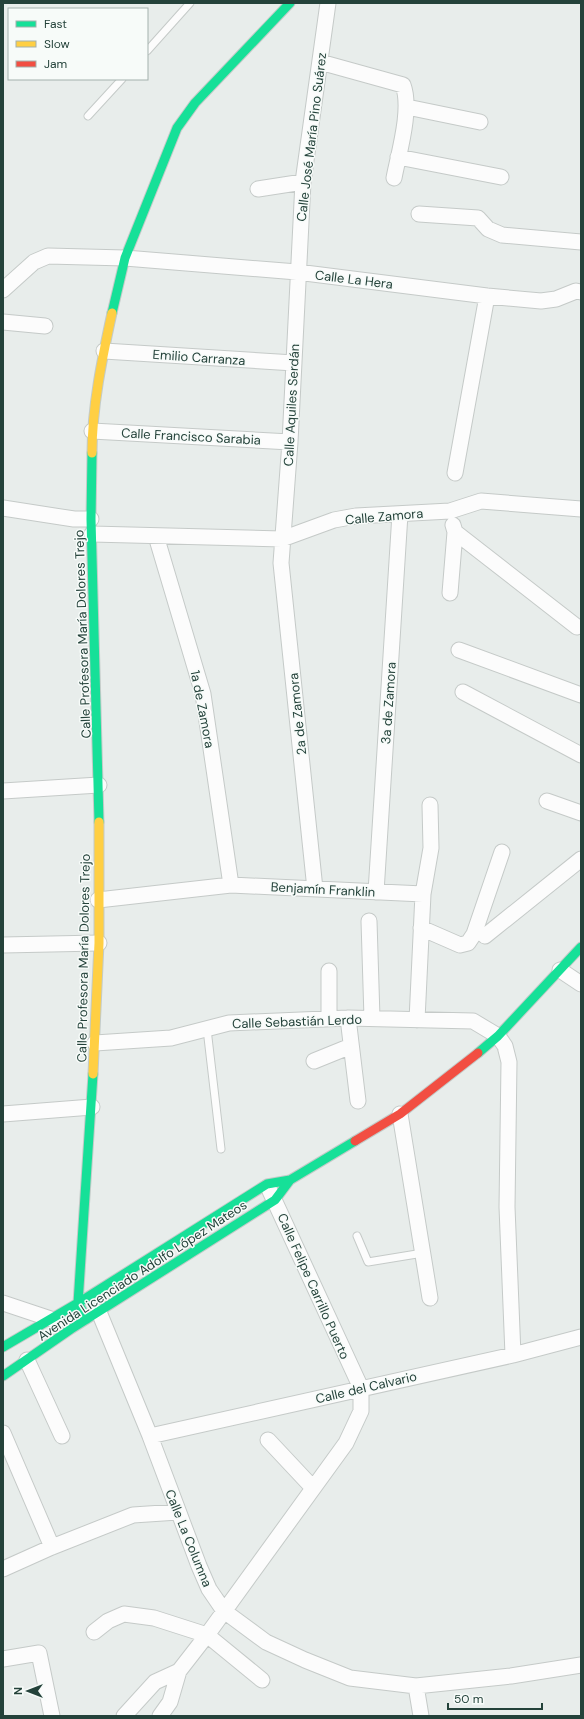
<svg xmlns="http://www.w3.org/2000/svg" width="584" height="1719" viewBox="0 0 584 1719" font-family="'DM Sans',sans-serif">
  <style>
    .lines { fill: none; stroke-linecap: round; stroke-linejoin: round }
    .lane-casing { stroke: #c5cac8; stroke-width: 9 }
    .street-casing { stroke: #c5cac8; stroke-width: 17 }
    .fast-casing { stroke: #c3cbc8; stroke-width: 11 }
    .slow-casing { stroke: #c3cbc8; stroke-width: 11 }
    .jam-casing { stroke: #c3cbc8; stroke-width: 11 }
    .lane { stroke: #fcfcfc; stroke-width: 7 }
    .street { stroke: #fcfcfc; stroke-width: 15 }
    .fast { stroke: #16e098; stroke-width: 9 }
    .slow { stroke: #ffcf43; stroke-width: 9 }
    .jam { stroke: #f24e42; stroke-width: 9 }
    .labels { text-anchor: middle; stroke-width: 3; stroke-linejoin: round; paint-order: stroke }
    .street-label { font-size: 13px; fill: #24423a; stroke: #f7fbf9 }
  </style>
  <rect width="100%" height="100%" fill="#e8edeb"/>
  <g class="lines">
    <!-- lane casing -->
    <g class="lane-casing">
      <path id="lane" d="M147 51 190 3
        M88 116 122 79
        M207 1029 221 1149
        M357 1236 368 1262 423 1253"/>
    </g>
    <!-- street casing -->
    <g class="street-casing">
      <path id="street" d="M320 62 403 85C412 109 399 152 394 178
        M407 107 480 122
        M398 157 501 177
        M258 189 303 182
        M419 214 478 218 488 229 502 235 581 242
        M3 290 34 262 48 256 125 258 297 272 487 296 541 301 556 299 576 291 581 292
        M3 322 45 326
        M104 351 294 363
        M92 431 290 442
        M455 473 487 296
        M3 508 74 519H91
        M455 532 577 627
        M92 534 282 539 334 520 356 516 450 511 481 501 581 509
        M156 536 203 694 231 885
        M450 593 455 532 453 525
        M459 650 581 695
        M463 692 581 755
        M3 791 99 785
        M547 801 581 813
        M315 889 281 563 290 442 303 182 328 3
        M376 892 400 514
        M98 900 231 885 423 894
        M369 921 372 1018
        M421 928 460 945 468 943 474 934 502 852
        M485 936 581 859
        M3 945 99 943
        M560 970 581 984
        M329 971V1019
        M348 1018 358 1101
        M417 1020 423 894 431 848 430 805
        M95 1043 171 1038 229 1023 348 1018 473 1021 498 1036 505 1046 509 1062 507 1207 513 1355
        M314 1061 351 1046
        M3 1114 92 1107
        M400 1114 430 1298
        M3 1303 57 1321
        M99 1312 150 1436 199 1566 209 1589 224 1611 266 1642 305 1660 350 1678 416 1686 511 1676 581 1665
        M27 1360 62 1436
        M3 1433 52 1547
        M150 1436 513 1355 581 1337
        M268 1440 313 1488
        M3 1569 52 1547 133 1515 178 1512
        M94 1632 108 1621 124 1614 154 1618 207 1635 262 1680
        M3 1659 39 1653 52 1716
        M416 1686 421 1716
        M124 1716 155 1682 179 1671
        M160 1716 170 1702 179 1671 207 1635 346 1443 361 1411V1388L270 1191"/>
    </g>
    <!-- fast casing -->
    <g class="fast-casing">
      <path id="fast" d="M112 313 125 258 177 128 195 103 290 3
        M92 453 91 519 99 822
        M478 1053 498 1036 581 947
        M87 1319 78 1303 93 1074
        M3 1347 78 1303 267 1184 290 1180 355 1141
        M3 1376 71 1329 275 1200 290 1180"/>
    </g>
    <!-- slow casing -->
    <g class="slow-casing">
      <path id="slow" d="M92 453C92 407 102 359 112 313
        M93 1074 99 943V822"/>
    </g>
    <!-- jam casing -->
    <g class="jam-casing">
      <path id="jam" d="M355 1141 400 1114 478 1053"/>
    </g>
    <!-- lane -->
    <use href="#lane" class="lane"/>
    <!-- street -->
    <use href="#street" class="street"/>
    <!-- fast -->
    <use href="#fast" class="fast"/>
    <!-- slow -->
    <use href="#slow" class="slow"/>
    <!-- jam -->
    <use href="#jam" class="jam"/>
  </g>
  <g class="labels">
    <!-- street labels -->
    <g class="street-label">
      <text transform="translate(311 137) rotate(-83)" y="5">Calle José María Pino Suárez</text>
      <text transform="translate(354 279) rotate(7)" y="5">Calle La Hera</text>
      <text transform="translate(199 357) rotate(4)" y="5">Emilio Carranza</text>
      <text transform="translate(291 405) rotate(-87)" y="5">Calle Aquiles Serdán</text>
      <text transform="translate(191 436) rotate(3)" y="5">Calle Francisco Sarabia</text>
      <text transform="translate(384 516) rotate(-5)" y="5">Calle Zamora</text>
      <text transform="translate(82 634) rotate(-92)" y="5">Calle Profesora María Dolores Trejo</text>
      <text transform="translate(388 703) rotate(-86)" y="5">3a de Zamora</text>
      <text transform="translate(203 709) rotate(79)" y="5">1a de Zamora</text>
      <text transform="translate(297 714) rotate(-96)" y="5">2a de Zamora</text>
      <text transform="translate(323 889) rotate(3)" y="5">Benjamín Franklin</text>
      <text transform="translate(83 958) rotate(-89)" y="5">Calle Profesora María Dolores Trejo</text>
      <text transform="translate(297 1021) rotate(-2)" y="5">Calle Sebastián Lerdo</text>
      <text transform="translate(142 1270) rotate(-33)" y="5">Avenida Licenciado Adolfo López Mateos</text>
      <text transform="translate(314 1286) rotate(66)" y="5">Calle Felipe Carrillo Puerto</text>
      <text transform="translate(366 1387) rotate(-13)" y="5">Calle del Calvario</text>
      <text transform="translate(189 1538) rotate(68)" y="5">Calle La Columna</text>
    </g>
  </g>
  <!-- border -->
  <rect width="584" height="1719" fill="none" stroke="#24423a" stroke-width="8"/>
  <!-- legend -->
  <rect x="8" y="8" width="140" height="72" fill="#f7fbf9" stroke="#a3b1ad"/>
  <rect x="16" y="21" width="20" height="6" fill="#16e098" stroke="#a3b1ad"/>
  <text x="44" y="28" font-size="12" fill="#24423a">Fast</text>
  <rect x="16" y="41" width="20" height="6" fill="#ffcf43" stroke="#a3b1ad"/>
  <text x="44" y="48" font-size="12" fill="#24423a">Slow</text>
  <rect x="16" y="61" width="20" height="6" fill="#f24e42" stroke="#a3b1ad"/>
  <text x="44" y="68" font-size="12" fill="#24423a">Jam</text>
  <!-- north arrow -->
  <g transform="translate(28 1691) rotate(270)" stroke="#f7fbf9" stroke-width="3" paint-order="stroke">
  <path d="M0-3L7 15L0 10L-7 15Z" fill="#24423a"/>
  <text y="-6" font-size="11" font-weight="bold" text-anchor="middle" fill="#24423a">N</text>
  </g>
  <!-- scale -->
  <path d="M448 1703v6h94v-6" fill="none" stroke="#24423a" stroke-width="2"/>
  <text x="454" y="1703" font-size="12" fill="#24423a" stroke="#f7fbf9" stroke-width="3" paint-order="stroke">50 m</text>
</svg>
